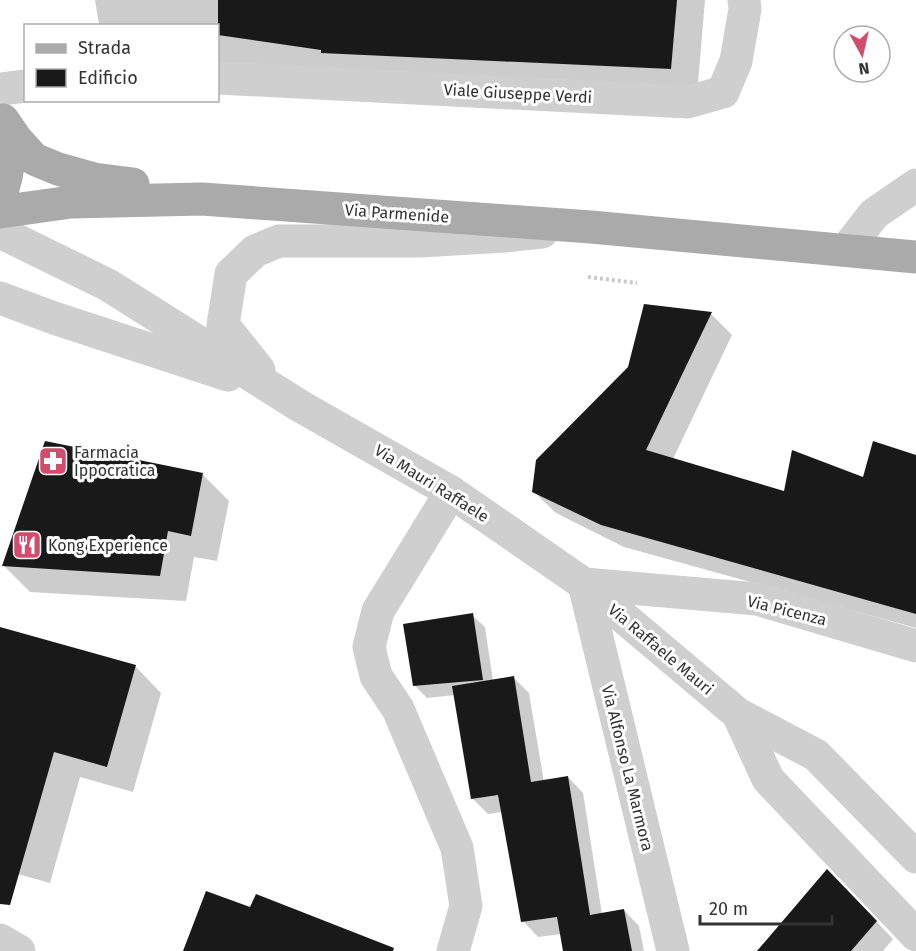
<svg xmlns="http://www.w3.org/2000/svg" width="916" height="951" viewBox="0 0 916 951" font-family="'Fira Sans',sans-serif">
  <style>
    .shadow { fill: #0003 }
    .building { fill: #191919 }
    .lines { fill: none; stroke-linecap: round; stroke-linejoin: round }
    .path { stroke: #c9c9c9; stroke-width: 4; stroke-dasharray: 3 3; stroke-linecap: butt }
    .street { stroke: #cfcfcf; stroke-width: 33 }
    .primary { stroke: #aaa; stroke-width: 33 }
    .labels { text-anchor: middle; stroke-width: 6; stroke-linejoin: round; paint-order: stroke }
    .street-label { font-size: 16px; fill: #323232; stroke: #fff }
    .poi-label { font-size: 16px; fill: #323232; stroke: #fff; text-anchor: start }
  </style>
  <rect width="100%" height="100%" fill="#fff"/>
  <!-- shadow -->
  <path class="shadow" d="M95 0H705L697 95 218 85V26H101L99 24Z
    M711 314 732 335 673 459 785 493 864 479 916 457V628L624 547 556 513 534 492Z
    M203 475 229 501 217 561 194 557 186 601 30 592 4 566Z
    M472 615 485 627 493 681 514 678 529 693 544 782 568 777 583 793 602 914 624 910 639 926 644 951H565L562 934 538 937 523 921 502 812 488 814 472 798 455 695 427 698 414 685Z
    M0 629 135 666 161 693 133 792 80 777 50 883 0 869Z
    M845 888 893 939 883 951H759Z"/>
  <!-- building -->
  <path class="building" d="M218 0H677L671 69 321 53V50L218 35Z
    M644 304 712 312 646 450 784 491 792 450 863 477 873 441 916 455V614L601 525 532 492 536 460 628 367Z
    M45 441 203 473 191 536 168 531 160 576 2 566Z
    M473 613 483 680 413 686 403 624Z
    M0 627 136 665 107 767 54 752 10 905 0 904Z
    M514 676 531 782 568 776 590 915 624 909 632 951H563L557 917 521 922 498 795 471 799 452 686Z
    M827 869 877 921 851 951H757Z
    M206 891 250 907 256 894 394 948 393 951H183Z"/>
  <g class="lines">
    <!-- path -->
    <path class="path" d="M588 277 637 283"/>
    <!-- street -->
    <path class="street" d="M218 78 688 102 723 92 736 61 745 9 744 0
      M0 89 26 86
      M0 232 108 285 300 406 451 492 584 584 738 714 768 779 916 935
      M846 250 874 214 916 185
      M0 298 54 318 228 375
      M259 370 223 325 231 274 255 251 279 241H421L505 236 542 232
      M451 492 378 611 369 647 376 676 398 709 457 848 466 906 453 951
      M584 584 673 951
      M584 584 757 599 916 646
      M738 714 816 755 916 857
      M0 940 19 951"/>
    <!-- primary -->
    <path class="primary" d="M3 120 16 139 34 159 58 169 94 179 133 184
      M0 196C11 170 10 149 3 122
      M0 212 71 202 202 199 591 227 916 257"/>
  </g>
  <!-- icons -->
  <defs>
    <g id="pharmacy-square" transform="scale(1.5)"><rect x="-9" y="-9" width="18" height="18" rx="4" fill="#d24c6d" stroke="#fff"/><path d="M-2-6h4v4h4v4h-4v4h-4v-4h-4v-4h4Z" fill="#fff"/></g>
    <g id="restaurant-square" transform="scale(1.5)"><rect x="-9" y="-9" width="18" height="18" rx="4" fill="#d24c6d" stroke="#fff"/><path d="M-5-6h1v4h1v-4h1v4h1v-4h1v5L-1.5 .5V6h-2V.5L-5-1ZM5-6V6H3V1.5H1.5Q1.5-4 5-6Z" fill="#fff"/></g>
  </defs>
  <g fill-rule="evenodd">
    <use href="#pharmacy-square" x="53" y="461"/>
    <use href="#restaurant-square" x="27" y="545"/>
  </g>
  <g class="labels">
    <!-- street labels -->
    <g class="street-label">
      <text transform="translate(518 93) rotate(3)" y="6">Viale Giuseppe Verdi</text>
      <text transform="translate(397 213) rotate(4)" y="6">Via Parmenide</text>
      <text transform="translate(432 483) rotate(32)" y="6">Via Mauri Raffaele</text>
      <text transform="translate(787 610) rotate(14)" y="6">Via Picenza</text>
      <text transform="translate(661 649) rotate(40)" y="6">Via Raffaele Mauri</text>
      <text transform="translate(628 768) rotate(76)" y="6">Via Alfonso La Marmora</text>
    </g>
    <!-- poi labels -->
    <g class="poi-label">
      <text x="74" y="458">Farmacia<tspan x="74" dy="18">Ippocratica</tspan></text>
      <text x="48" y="551">Kong Experience</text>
    </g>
  </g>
  <!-- legend -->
  <rect x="24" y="24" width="195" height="78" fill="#ffffff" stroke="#adadad" stroke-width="1.5"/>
  <rect x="36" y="44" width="30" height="9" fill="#aaaaaa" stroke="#adadad" stroke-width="1.5"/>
  <text x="78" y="54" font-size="18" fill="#323232">Strada</text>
  <rect x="36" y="69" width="30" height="18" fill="#191919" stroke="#adadad" stroke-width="1.5"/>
  <text x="78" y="84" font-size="18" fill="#323232">Edificio</text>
  <!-- north arrow -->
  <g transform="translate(862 54) rotate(172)"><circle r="28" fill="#ffffff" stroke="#adadad" stroke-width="1.5"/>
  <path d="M0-4.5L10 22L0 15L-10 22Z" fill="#d24c6d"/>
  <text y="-9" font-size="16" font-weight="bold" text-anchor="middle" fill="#323232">N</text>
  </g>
  <!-- scale -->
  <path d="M700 915v9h132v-9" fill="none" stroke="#323232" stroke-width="3"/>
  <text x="709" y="915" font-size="18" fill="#323232" stroke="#ffffff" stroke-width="4.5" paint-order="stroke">20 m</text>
</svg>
